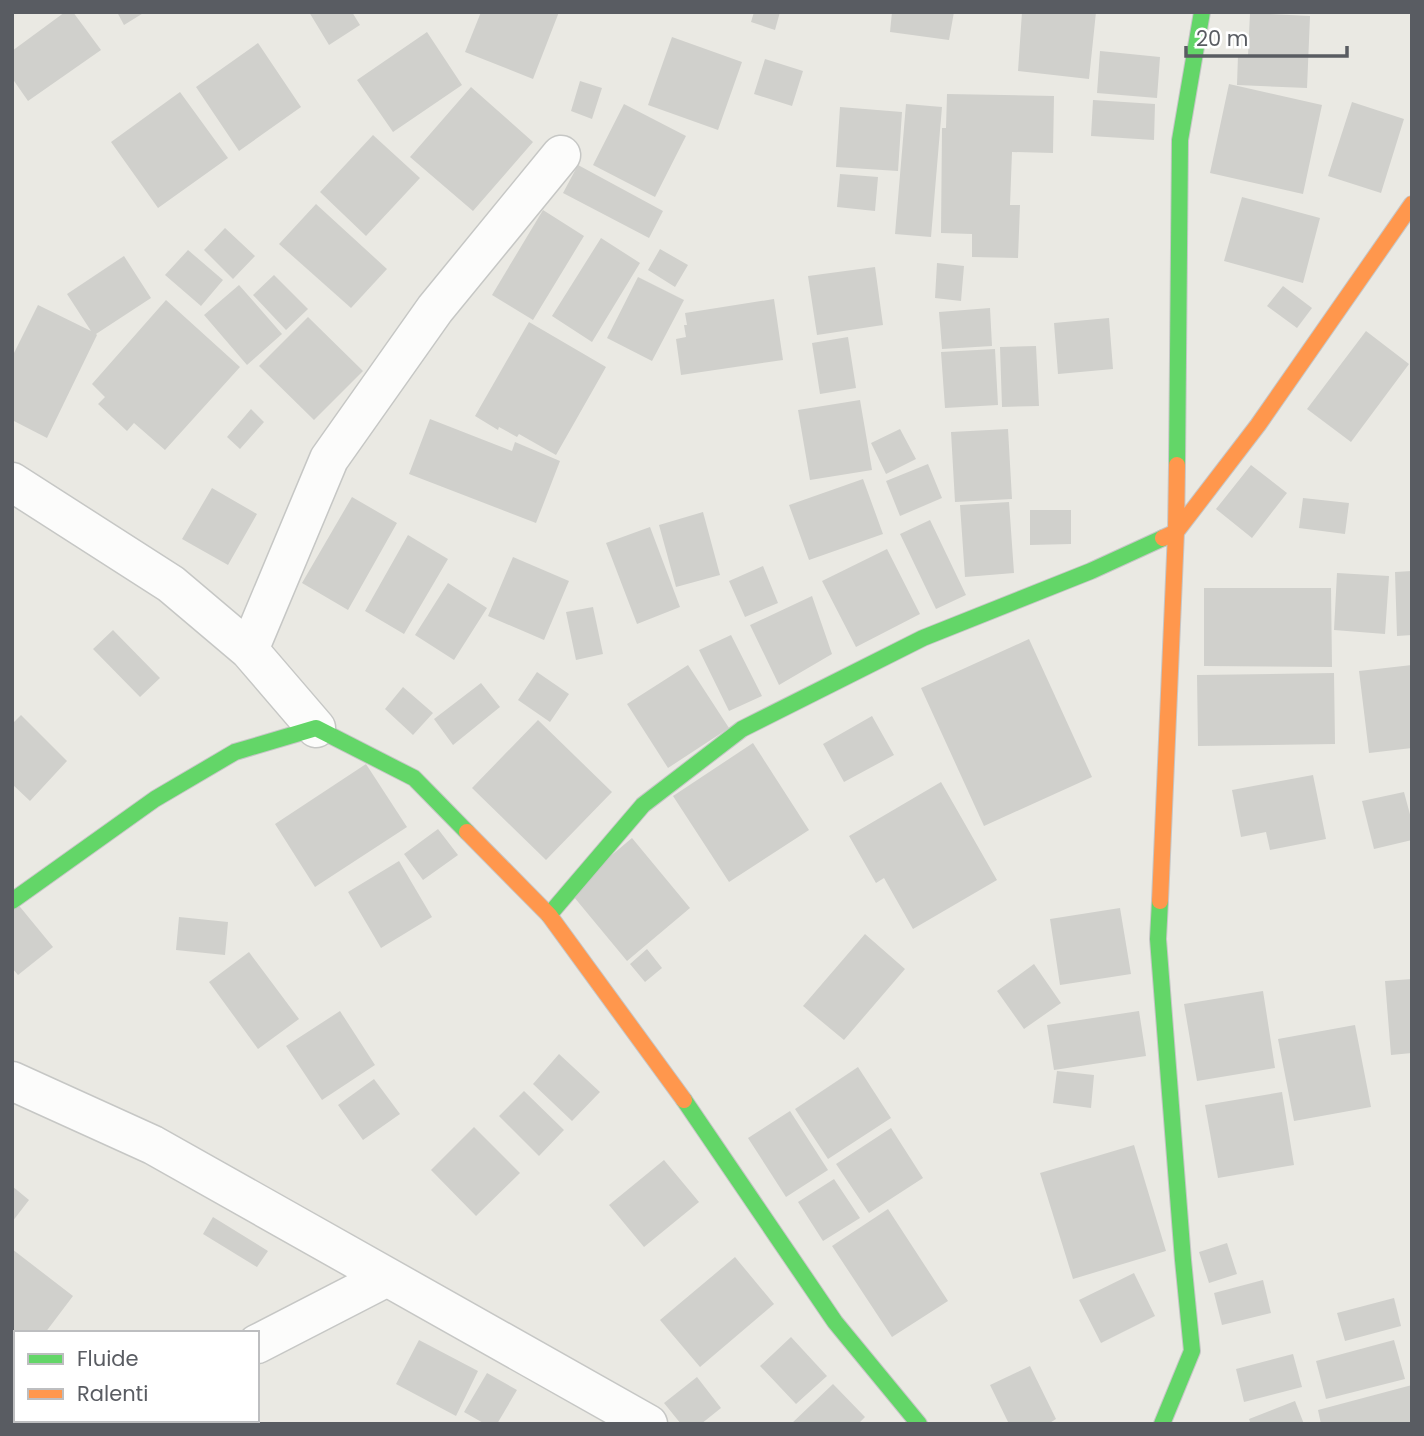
<svg xmlns="http://www.w3.org/2000/svg" width="1424" height="1436" viewBox="0 0 1424 1436" font-family="Poppins,sans-serif">
  <style>
    .building { fill: #d0d0cc }
    .lines { fill: none; stroke-linecap: round; stroke-linejoin: round }
    .street-casing { stroke: #c6c7c5; stroke-width: 41 }
    .fast-casing { stroke: #c6c6c6; stroke-width: 18 }
    .slow-casing { stroke: #c6c6c6; stroke-width: 18 }
    .street { stroke: #fcfcfb; stroke-width: 38 }
    .fast { stroke: #63d668; stroke-width: 16 }
    .slow { stroke: #ff974d; stroke-width: 16 }
  </style>
  <rect width="100%" height="100%" fill="#eae9e3"/>
  <!-- building -->
  <path class="building" d="M65 12H73L101 50 28 101 12 78V51Z
    M117 12H145L124 25Z
    M309 12H352L360 25 329 45Z
    M481 12H559L533 79 465 52Z
    M754 12H780L775 30 751 22Z
    M892 12H954L949 40 890 32Z
    M1022 12H1096L1089 79 1018 71Z
    M1250 13 1310 16 1307 88 1237 85 1238 55 1248 56Z
    M427 32 462 85 393 132 357 80Z
    M672 37 742 62 718 130 648 105Z
    M258 43 301 107 239 151 196 87Z
    M1100 51 1160 57 1157 98 1097 93Z
    M765 59 803 71 792 106 754 94Z
    M580 81 602 88 592 119 571 111Z
    M1229 84 1322 105 1303 194 1210 173Z
    M471 87 533 142 473 211 410 157Z
    M180 92 228 158 158 208 111 142Z
    M947 94 1054 96 1053 153 1012 152 1010 205H1020L1018 258 972 257V234L941 233 942 128H946Z
    M1093 100 1155 104 1154 140 1091 136Z
    M1352 102 1404 119 1381 193 1328 176Z
    M624 104 686 136 655 197 593 165Z
    M906 104 942 107 931 237 895 234Z
    M840 107 902 112 898 171 836 167Z
    M373 135 420 178 366 236 320 192Z
    M578 165 663 211 649 238 563 193Z
    M840 174 878 177 875 211 837 207Z
    M1242 197 1320 218 1303 283 1224 261Z
    M316 204 387 269 351 308 279 244Z
    M543 210 584 236 533 320 492 295Z
    M225 228 255 256 233 279 204 250Z
    M601 238 640 263 592 342 552 316Z
    M660 249 688 265 675 287 648 270Z
    M188 250 223 280 201 306 165 275Z
    M124 256 151 298 96 334 97 335 47 438 12 420V357L38 305 91 331 67 294Z
    M937 263 964 266 961 301 935 298Z
    M875 267 883 325 817 335 808 276Z
    M274 275 308 309 286 330 253 295Z
    M638 277 684 300 652 361 607 338Z
    M239 285 282 334 247 365 204 315Z
    M1283 286 1312 308 1297 328 1267 306Z
    M774 299 783 360 681 375 676 339 686 337 684 325H687L685 313Z
    M166 300 240 367 165 450 134 423 127 431 98 404 105 397 92 384Z
    M990 308 992 346 942 349 939 312Z
    M308 317 363 371 314 420 259 366Z
    M1109 318 1113 369 1058 374 1054 323Z
    M529 322 606 367 556 455 519 434 517 437 499 427 498 430 475 416Z
    M1366 331 1409 364 1351 442 1307 409Z
    M848 337 856 388 820 394 812 343Z
    M1036 346 1039 406 1002 407 1000 347Z
    M995 349 998 405 945 408 941 352Z
    M860 400 872 470 810 480 798 410Z
    M251 409 264 422 240 449 227 437Z
    M430 419 512 451 515 442 560 461 536 523 409 474Z
    M900 429 916 459 886 474 871 443Z
    M1008 429 1012 499 955 502 951 432Z
    M928 464 942 498 900 516 886 481Z
    M1251 465 1287 493 1252 538 1216 509Z
    M863 479 883 534 809 560 789 505Z
    M212 488 257 514 228 565 182 539Z
    M352 497 397 523 348 610 302 583Z
    M1303 498 1349 503 1345 534 1299 528Z
    M1009 502 1014 573 965 577 960 505Z
    M1030 510H1071V544L1030 545Z
    M703 512 720 575 676 587 659 525Z
    M930 520 966 595 936 609 900 534Z
    M650 527 680 607 637 624 606 543Z
    M408 535 448 559 404 634 365 611Z
    M887 549 920 614 856 647 822 581Z
    M513 557 569 581 544 640 488 616Z
    M763 566 778 603 745 617 729 581Z
    M1412 571V635L1397 636 1395 572Z
    M1337 573 1389 576 1385 634 1334 630Z
    M448 583 487 608 454 660 415 635Z
    M1204 588H1331L1332 667 1204 666Z
    M812 596 832 654 779 685 750 625Z
    M593 607 603 654 576 660 566 612Z
    M113 630 160 678 140 697 93 649Z
    M731 635 762 696 729 711 699 650Z
    M1029 639 1092 777 984 826 921 688Z
    M688 665 729 728 668 768 627 704Z
    M1412 665V748L1369 753 1359 671Z
    M537 672 569 694 550 722 518 700Z
    M1334 673 1335 744 1198 746 1197 675Z
    M481 683 500 707 453 745 434 719Z
    M403 687 433 713 413 735 385 709Z
    M21 715 67 761 30 801 12 784V724Z
    M872 716 894 755 844 782 823 744Z
    M538 720 612 792 546 860 472 788Z
    M753 743 809 830 729 882 673 796Z
    M366 764 407 827 315 887 275 824Z
    M1313 775 1326 839 1270 850 1266 832 1241 837 1232 790Z
    M941 782 997 880 913 929 884 878 876 883 849 836Z
    M1404 792 1412 822V840L1374 849 1362 801Z
    M438 829 458 855 423 880 404 854Z
    M632 838 690 908 627 961 569 891Z
    M399 861 432 917 381 948 348 892Z
    M16 902 53 947 18 975 12 968V905Z
    M1120 908 1131 974 1060 985 1050 919Z
    M179 917 228 922 225 955 176 950Z
    M865 934 905 969 844 1040 803 1006Z
    M647 949 662 968 645 982 630 964Z
    M249 952 299 1019 258 1049 209 982Z
    M1034 964 1061 1003 1024 1029 997 991Z
    M1412 979V1053L1391 1055 1385 981Z
    M1263 991 1275 1068 1197 1081 1184 1004Z
    M340 1011 375 1065 322 1100 286 1046Z
    M1139 1011 1146 1056 1054 1070 1047 1025Z
    M1355 1025 1371 1107 1294 1121 1278 1039Z
    M559 1054 600 1092 572 1121 533 1084Z
    M858 1067 891 1118 828 1159 795 1109Z
    M1057 1071 1094 1075 1091 1108 1053 1103Z
    M374 1079 400 1114 363 1140 338 1105Z
    M524 1091 564 1130 539 1156 499 1116Z
    M1282 1092 1294 1165 1218 1178 1205 1105Z
    M790 1111 828 1170 786 1197 748 1138Z
    M474 1127 520 1173 476 1216 431 1170Z
    M891 1128 923 1178 869 1213 836 1164Z
    M1134 1145 1166 1251 1073 1279 1040 1173Z
    M664 1160 699 1202 644 1247 609 1205Z
    M834 1179 860 1218 823 1241 798 1202Z
    M12 1186 29 1200 12 1222Z
    M888 1209 948 1301 892 1337 832 1246Z
    M213 1217 268 1251 257 1267 203 1234Z
    M1227 1243 1237 1274 1209 1283 1199 1252Z
    M12 1249 73 1296 45 1333H14L12 1331Z
    M735 1257 774 1304 700 1367 660 1320Z
    M1134 1273 1155 1316 1101 1343 1079 1300Z
    M1263 1280 1271 1313 1222 1325 1214 1293Z
    M1394 1298 1401 1326 1345 1341 1337 1313Z
    M791 1337 827 1376 796 1404 760 1366Z
    M419 1340 478 1371 456 1416 396 1384Z
    M1394 1340 1405 1379 1326 1399 1316 1361Z
    M1293 1354 1302 1387 1244 1402 1236 1369Z
    M1030 1366 1056 1419 1048 1424H1009L990 1385Z
    M487 1373 517 1390 497 1424H485L464 1412Z
    M697 1377 721 1408 701 1424H681L664 1403Z
    M833 1384 865 1417 858 1424H791Z
    M1412 1385V1424H1321L1318 1410Z
    M1295 1401 1304 1424H1251L1249 1419Z"/>
  <g class="lines">
    <!-- street casing -->
    <g class="street-casing">
      <path id="street" d="M12 482 171 584 249 650 316 728
        M249 650 329 459 435 309 561 155
        M12 1081 153 1145 648 1424
        M257 1344 387 1277
        M103 1424 109 1420"/>
    </g>
    <!-- fast casing -->
    <g class="fast-casing">
      <path id="fast" d="M1177 465 1180 140 1202 12
        M12 901 155 799 235 752 316 728 414 778 467 832
        M1160 901 1158 939 1183 1260 1192 1351 1162 1424
        M549 915 643 805 742 729 923 638 1091 571 1163 538
        M684 1100 835 1322 919 1424"/>
    </g>
    <!-- slow casing -->
    <g class="slow-casing">
      <path id="slow" d="M1163 538 1176 532 1258 425 1412 204
        M467 832 549 915 684 1100
        M1160 901 1176 532 1177 465"/>
    </g>
    <!-- street -->
    <use href="#street" class="street"/>
    <!-- fast -->
    <use href="#fast" class="fast"/>
    <!-- slow -->
    <use href="#slow" class="slow"/>
  </g>
  <!-- border -->
  <rect width="1424" height="1436" fill="none" stroke="#595c62" stroke-width="28"/>
  <!-- legend -->
  <rect x="14" y="1331" width="245" height="91" fill="#ffffff" stroke="#bdbec0" stroke-width="2"/>
  <rect x="28" y="1354" width="35" height="10" fill="#63d668" stroke="#bdbec0" stroke-width="2"/>
  <text x="77" y="1366" font-size="21" fill="#595c62">Fluide</text>
  <rect x="28" y="1389" width="35" height="10" fill="#ff974d" stroke="#bdbec0" stroke-width="2"/>
  <text x="77" y="1401" font-size="21" fill="#595c62">Ralenti</text>
  <!-- scale -->
  <path d="M1186 46v10h161v-10" fill="none" stroke="#595c62" stroke-width="3.5"/>
  <text x="1196" y="46" font-size="21" fill="#595c62" stroke="#ffffff" stroke-width="5" paint-order="stroke">20 m</text>
</svg>
